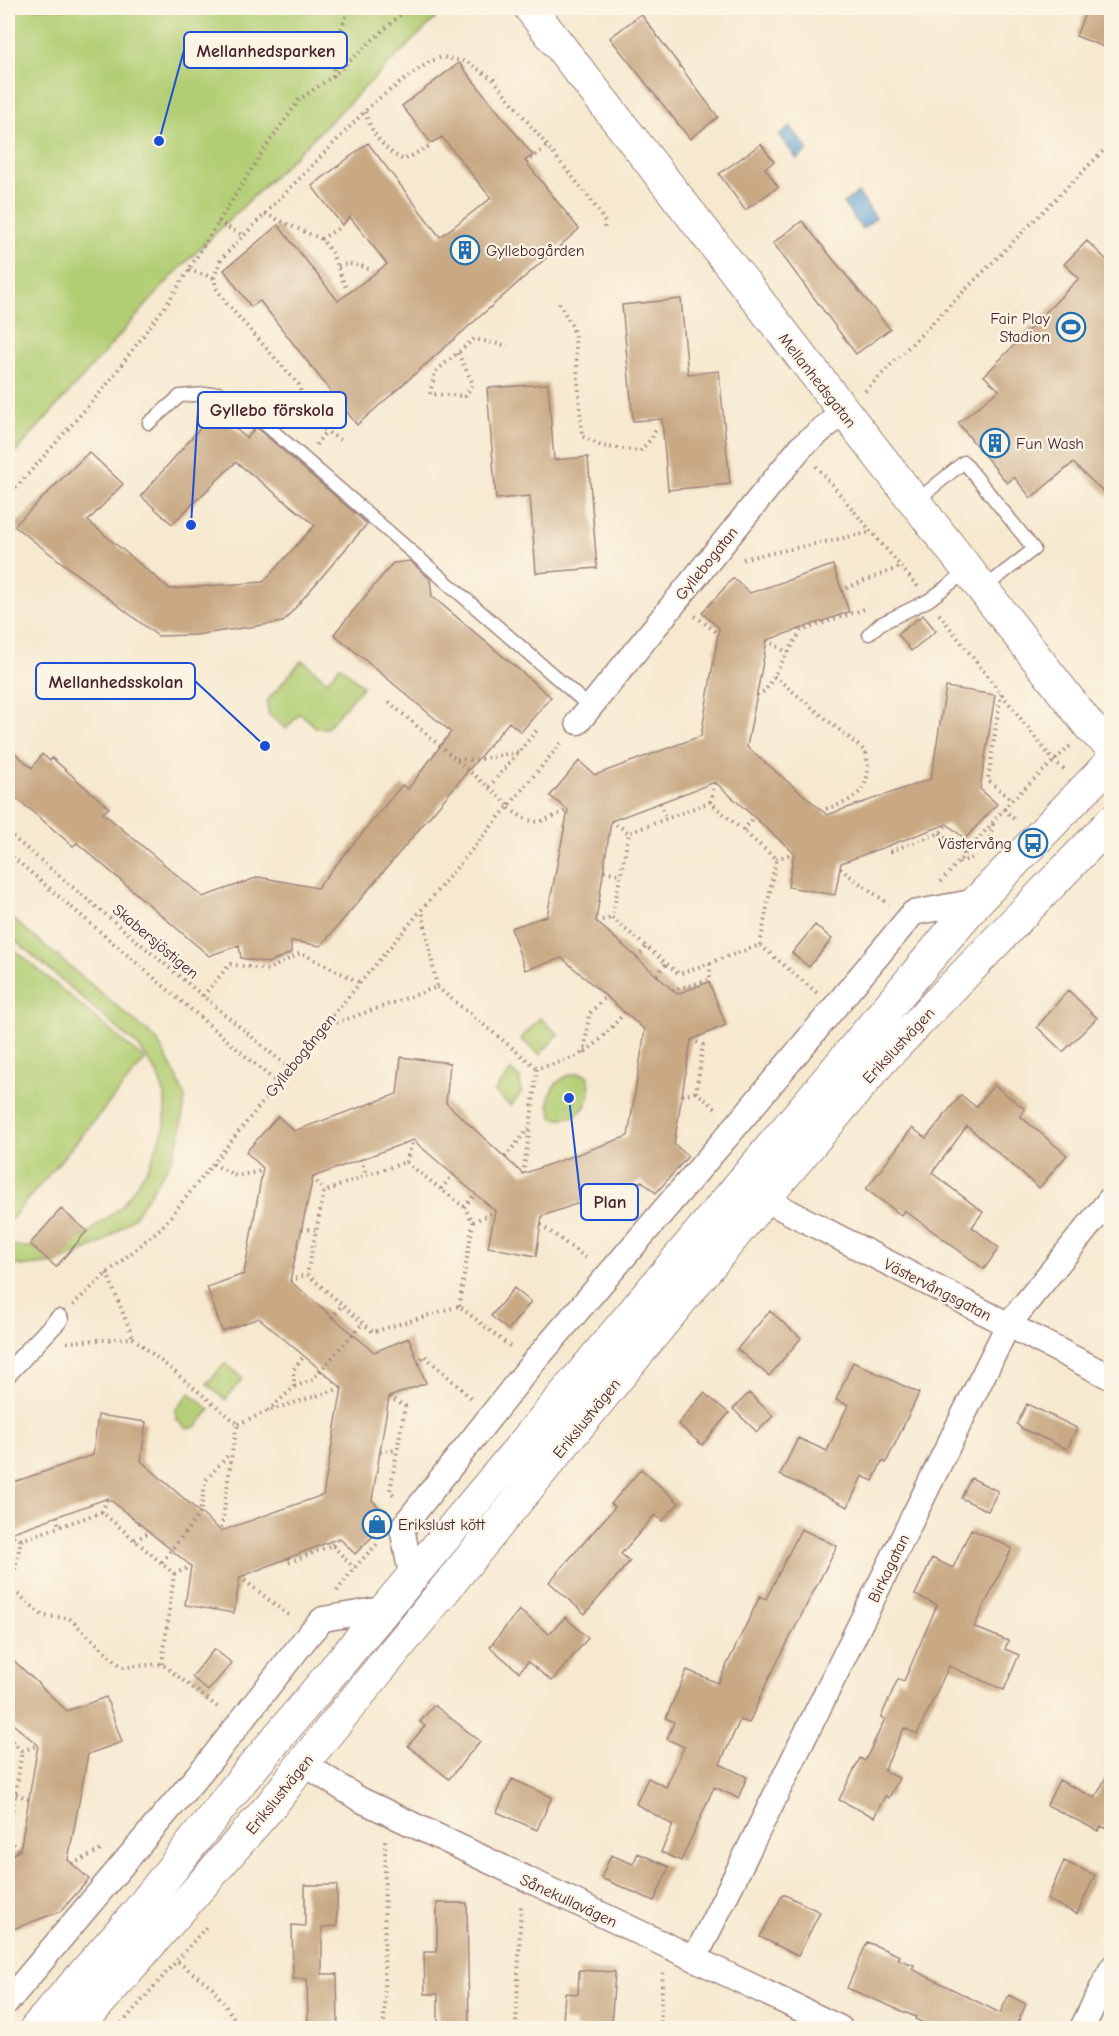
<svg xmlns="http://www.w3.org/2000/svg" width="1119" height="2036" viewBox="0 0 1119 2036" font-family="'Comic Neue',sans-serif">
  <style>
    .green { fill: #b2ce74; stroke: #7e7650; stroke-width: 1.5 }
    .water { fill: #5ea0d2; stroke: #54607e; stroke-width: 1.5 }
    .building { fill: #c8a984 }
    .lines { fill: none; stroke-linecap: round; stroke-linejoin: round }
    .service-casing { stroke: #a0847e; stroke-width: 15 }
    .pedestrian-casing { stroke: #a0847e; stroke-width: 21 }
    .minor-casing { stroke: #a0847e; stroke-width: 27 }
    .tertiary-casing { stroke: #a0847e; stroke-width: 34 }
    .path { stroke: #a0847e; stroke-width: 4; stroke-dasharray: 1.5 4.5; stroke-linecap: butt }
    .service { stroke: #fff; stroke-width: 12 }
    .pedestrian { stroke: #fff; stroke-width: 18 }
    .minor { stroke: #fff; stroke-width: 24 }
    .tertiary { stroke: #fff; stroke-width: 32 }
    .labels { text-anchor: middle; stroke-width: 4.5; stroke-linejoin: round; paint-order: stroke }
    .poi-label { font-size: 16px; fill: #4a1f2b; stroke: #fcf5e5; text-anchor: start }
    .street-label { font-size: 16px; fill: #4a1f2b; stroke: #fcf5e5 }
    .leader { fill: none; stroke: #1d4ed8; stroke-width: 2 }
    .callout-dot { fill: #1d4ed8; stroke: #fcf5e5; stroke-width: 2 }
    .callout { fill: #fcf5e5; stroke: #1d4ed8; stroke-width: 2 }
    .callout-label { font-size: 18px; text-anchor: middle; font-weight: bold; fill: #4a1f2b }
  </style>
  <rect width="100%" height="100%" fill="#fcf5e5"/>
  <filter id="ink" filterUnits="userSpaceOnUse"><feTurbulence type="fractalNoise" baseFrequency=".0167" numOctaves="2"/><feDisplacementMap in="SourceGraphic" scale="12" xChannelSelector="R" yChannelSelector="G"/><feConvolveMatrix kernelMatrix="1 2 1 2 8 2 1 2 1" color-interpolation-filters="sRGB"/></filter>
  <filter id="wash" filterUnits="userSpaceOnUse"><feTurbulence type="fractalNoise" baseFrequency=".008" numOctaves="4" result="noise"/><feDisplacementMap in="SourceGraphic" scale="24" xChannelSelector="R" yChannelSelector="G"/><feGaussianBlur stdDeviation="1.35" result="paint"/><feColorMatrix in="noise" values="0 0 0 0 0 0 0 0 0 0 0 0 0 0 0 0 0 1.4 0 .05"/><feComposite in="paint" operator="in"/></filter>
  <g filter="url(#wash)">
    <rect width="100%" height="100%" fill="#f6e9d0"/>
    <!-- green -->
    <path class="green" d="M8 8H446L174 274 8 461Z
      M302 660 327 681 340 666 363 686 327 728H317L300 713 286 729 268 714 267 701Z
      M8 915 156 1039 177 1077 185 1098 180 1137 169 1164 134 1217 102 1243 57 1263 26 1266 8 1264V1245L37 1248 84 1236 122 1206 149 1166 165 1126V1096L158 1075 139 1047 8 934Z
      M8 944 145 1060 8 1223Z
      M540 1018 558 1034 540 1055 521 1039Z
      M511 1071 520 1078 521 1093 511 1106 494 1092Z
      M580 1073 588 1076C595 1103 581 1122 553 1118 543 1095 554 1076 580 1073Z
      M225 1363 243 1378 225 1400 207 1384Z
      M190 1393 210 1410 196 1427 186 1428 176 1419 175 1410Z"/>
    <!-- water -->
    <path class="water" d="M791 127 808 150 797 159 779 135Z
      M858 193 876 218 862 229 843 203Z"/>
    <g id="blocks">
      <!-- building -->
      <path class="building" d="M1087 8H1112V37L1107 48 1076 36Z
        M641 14 718 117 690 139 610 38Z
        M459 63 533 155 525 161 579 229 357 425 260 301 251 307 224 270 278 225 338 301 387 264 350 217 342 225 312 186 368 143 440 237 491 198 442 137 431 143 402 106Z
        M761 144 774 162 765 168 778 187 745 210 719 174Z
        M802 221 890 329 856 354 773 243Z
        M1087 241 1112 265V500L1073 463 1031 498 1014 477 1007 483 958 423 999 390 984 376 1079 278 1064 264Z
        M681 299 688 374 719 371 730 484 668 490 662 419 633 421 622 305Z
        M548 384 554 460 588 457 597 568 536 573 530 496 496 499 487 388Z
        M214 412 247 438 256 427 367 524 283 622 195 635 158 636 14 526 89 452 123 484 88 521 170 589 263 582 315 525 236 462 172 524 141 496Z
        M410 561 430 579 432 596 551 697 521 732 509 722 321 946 291 941V953L268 963 241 958 239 945 209 956 77 843 73 846 8 791V747L32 768 42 754 50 761 52 758 109 808 103 813 203 897 259 877 317 888 402 785 408 789 451 732 334 634 393 563Z
        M833 565 849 612 767 640 747 747 827 815 931 779 946 687 995 695 980 789 997 804 965 839 947 824 841 863 835 895 788 887 794 853 715 782 611 821 596 921 677 994 709 982 726 1025 691 1040 674 1144 688 1156 656 1193 642 1181 542 1216 536 1256 488 1247 495 1211 413 1140 313 1177 290 1281 374 1352 409 1338 426 1383 389 1397 372 1500 383 1512 378 1517 385 1524 355 1554 339 1538 240 1577 234 1613 185 1605 191 1566 108 1498 8 1534V1484L93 1455 98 1415 146 1422 141 1461 221 1531 323 1495 342 1388 259 1318 222 1331 207 1287 244 1274 263 1168 246 1152 278 1116 294 1131 397 1094 401 1057 450 1063 446 1103 523 1174 628 1136 645 1030 562 958 525 970 511 928 547 916 568 810 550 796 579 761 595 775 701 736 719 628 702 613 733 578 750 593Z
        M923 615 936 631 911 651 898 634Z
        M815 925 832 939 809 967 792 953Z
        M1068 990 1097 1018 1063 1052 1037 1027Z
        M994 1085 1025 1109 1020 1116 1067 1155 1039 1188 967 1126 932 1173 983 1212 972 1227 999 1248 984 1269 904 1210 901 1215 866 1189 912 1128 926 1138 961 1095 976 1107Z
        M61 1209 87 1231 56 1267 30 1244Z
        M514 1288 531 1302 508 1330 491 1316Z
        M770 1311 801 1338 769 1376 737 1349Z
        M853 1362 919 1393 886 1463 882 1461 873 1481 862 1476 848 1507 780 1475 798 1438 827 1451 848 1405 836 1400Z
        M704 1393 729 1413 702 1445 678 1424Z
        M749 1393 773 1416 757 1432 733 1409Z
        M1027 1404 1077 1428 1067 1449 1021 1428 1017 1424Z
        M641 1469 679 1503 662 1521 655 1515 621 1554 630 1561 585 1614 549 1582 615 1507 611 1504Z
        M971 1478 998 1491 988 1511 961 1498Z
        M801 1529 837 1546 766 1684 749 1723 740 1720 720 1764 747 1777 738 1798 714 1787 681 1861 661 1852 673 1825 636 1804 648 1778 666 1787 684 1747 667 1739 674 1722 666 1718 687 1670 718 1683 760 1596 766 1599Z
        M971 1529 1012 1548 974 1627 1008 1641 1005 1649 1019 1655 1004 1690 949 1666 917 1734 904 1728 884 1771 899 1778 889 1798 885 1796 874 1817 839 1800 860 1758 865 1761 885 1719 881 1717 898 1679 904 1681 937 1605 915 1595 932 1558 953 1568Z
        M519 1610 549 1634 565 1617 588 1638 552 1681 528 1662 519 1672 490 1647Z
        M214 1649 232 1663 208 1691 192 1677Z
        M8 1655 67 1711 106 1697 122 1742 88 1754 68 1860 89 1879 61 1911 8 1931V1856L20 1851 38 1745 8 1720Z
        M434 1705 480 1741 449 1779 408 1746 425 1726 420 1722Z
        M1112 1766V1831L1101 1826 1098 1831 1047 1805 1059 1780 1095 1798Z
        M512 1779 552 1797 537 1830 497 1812Z
        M638 1853 669 1867 654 1901 601 1878 611 1855 633 1864Z
        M1064 1861 1095 1875 1077 1914 1047 1900Z
        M305 1885H337V1926L322 1927V1974H337L338 2028H308L307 1979H293L292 1925 305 1926Z
        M783 1894 820 1912 798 1956 760 1937Z
        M437 1903H467L469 2028H438V1994H425L424 1952H437Z
        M867 1942 900 1956 898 1959 914 1965 912 1969 1000 2013 1009 1995 1026 2004 1018 2022 1032 2028H934L915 2019 916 2017 847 1988Z
        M579 1970 615 1972 611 2028H576V2022L563 2021 565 1993 578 1994Z"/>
    </g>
  </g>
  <g filter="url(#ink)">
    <use href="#blocks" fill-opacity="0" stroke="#a0847e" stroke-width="1.5"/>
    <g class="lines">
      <!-- service casing -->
      <g class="service-casing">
        <path id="service" d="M149 423 180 396 219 393 258 418 590 707
          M915 502 964 462 1034 549 984 588
          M869 634 880 624 929 600 967 571"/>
      </g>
      <!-- pedestrian casing -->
      <g class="pedestrian-casing">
        <path id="pedestrian" d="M8 1373 59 1319"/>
      </g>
      <!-- minor casing -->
      <g class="minor-casing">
        <path id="minor" d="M578 722 801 447 843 412
          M764 1199 1112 1378
          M412 1579 402 1528 532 1364 736 1126 913 913 977 901
          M303 1763 359 1799 840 2028
          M695 1958 1008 1325 1112 1197
          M8 2001 213 1757 310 1633 323 1619 388 1608
          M1082 2028 1112 1968"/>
      </g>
      <!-- tertiary casing -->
      <g class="tertiary-casing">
        <path id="tertiary" d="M530 8 1091 728 1112 746
          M36 2028 137 1913 242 1780 977 901 1112 761
          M77 2028 272 1804 303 1763 764 1199 882 1060 1112 821"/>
      </g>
      <!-- path -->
      <path class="path" d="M333 76 338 37 349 8
        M365 112C371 132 384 151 404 160L429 146
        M526 163 547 146
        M265 214 321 239 331 251 347 291
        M218 222 244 236
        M321 239 339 228
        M338 266C352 262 360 265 373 271
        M189 270 214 278
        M559 303 572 326 575 338 582 436 601 446 640 451 652 438 656 429
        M458 353 473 384 465 396 430 394 435 372 474 339 508 346
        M865 391 1112 142
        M340 440 320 427 304 407 299 385 227 304 216 288 214 278 221 259 374 102 429 62 442 57 467 62 493 79 591 200 605 222 604 231
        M316 445 326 431
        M816 466 918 587
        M8 497 105 387 169 301 265 148 299 100 333 76 408 8
        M743 559 872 532
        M841 590 900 567
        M939 614 1053 760 1064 769
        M695 616 718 633
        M767 640 788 653
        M774 676 866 752C874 791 855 801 822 810
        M1001 693 988 780 1012 800
        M757 695 765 691 801 631 867 608
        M389 702 510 806
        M457 759 476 760 518 752
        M489 787 537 730
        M710 802 715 782
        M660 803 665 817
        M509 808C535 828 539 823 568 810
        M1004 809 1015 820
        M611 821 629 833
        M743 830 754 818
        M8 833 289 1068
        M940 833 964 854
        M889 845 891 851 940 833 947 824
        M987 849 994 821
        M8 853 277 1083
        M776 859 794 853
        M959 862 977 857
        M840 869 889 904
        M604 871 619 874
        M941 882 1012 800 1070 746
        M596 921 612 918
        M760 945 776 859 710 802 629 833 612 918 679 974 760 945 817 993
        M637 958 646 947
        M657 975 666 964
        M437 987 537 1068C585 1057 593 1050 624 1013
        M672 990 710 980V963
        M203 996 230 964 268 970 301 953 361 983
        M325 1027 437 987 422 910
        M691 1040 703 1045 696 1092 718 1110
        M584 1054 589 1014 606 996
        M682 1095 696 1092
        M505 1157 530 1127 537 1068
        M361 1159 366 1175
        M406 1162 413 1140
        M213 1164 236 1176 262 1171
        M523 1174 530 1127
        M313 1177 324 1192
        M441 1189 454 1174
        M591 1199 592 1208 637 1190 642 1181
        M464 1207 475 1194
        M473 1222 495 1211
        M541 1225 589 1260
        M302 1229 315 1230
        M107 1273 133 1338
        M290 1281 307 1274
        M73 1305 107 1273 162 1227 323 1027 563 741
        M459 1306 473 1222 464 1207 406 1162 366 1175 324 1192 307 1274 373 1332 459 1306 512 1348
        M332 1318 342 1305
        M67 1342 133 1338 238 1424C229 1459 227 1495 221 1531
        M419 1364 424 1355 472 1399
        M294 1387V1369L304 1356
        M389 1397 405 1406 390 1491 396 1497
        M268 1411 294 1387 312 1380 362 1324
        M238 1424 268 1411 342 1388
        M380 1452 397 1450
        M102 1512 108 1498
        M57 1516 59 1527
        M8 1534 21 1540
        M135 1540 150 1532
        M332 1545 339 1538
        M288 1558V1563L332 1545 354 1568
        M162 1562 200 1513 206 1480 230 1453
        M174 1574 191 1566
        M240 1577 291 1617
        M337 1591 354 1568 379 1542
        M162 1664 174 1574 102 1512 21 1540 11 1588 43 1616 69 1618 122 1667 162 1664 220 1709
        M8 1737 22 1751 8 1840
        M22 1751 38 1745
        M16 1794 29 1799
        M9 1840 20 1851
        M72 1864 101 1850
        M178 1962 212 1987 241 2028
        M118 2028 206 1927
        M384 2028 385 1839
        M516 2028 521 1904
        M660 2028 663 1970"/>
      <!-- service -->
      <use href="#service" class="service"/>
      <!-- pedestrian -->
      <use href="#pedestrian" class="pedestrian"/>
      <!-- minor -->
      <use href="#minor" class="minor"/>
      <!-- tertiary -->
      <use href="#tertiary" class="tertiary"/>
    </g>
  </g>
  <!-- icons -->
  <defs>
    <g id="building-ring" transform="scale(1.5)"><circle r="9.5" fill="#fcf5e5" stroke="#1f6fb2" stroke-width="1.5"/><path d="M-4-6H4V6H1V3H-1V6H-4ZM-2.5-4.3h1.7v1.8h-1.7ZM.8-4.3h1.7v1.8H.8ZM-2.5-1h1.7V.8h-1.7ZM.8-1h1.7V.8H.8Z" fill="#1f6fb2"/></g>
    <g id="stadium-ring" transform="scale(1.5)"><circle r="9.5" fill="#fcf5e5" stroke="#1f6fb2" stroke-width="1.5"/><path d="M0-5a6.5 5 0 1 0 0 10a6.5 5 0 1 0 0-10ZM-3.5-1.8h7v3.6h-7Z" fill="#1f6fb2"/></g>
    <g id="bus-ring" transform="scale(1.5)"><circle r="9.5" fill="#fcf5e5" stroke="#1f6fb2" stroke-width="1.5"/><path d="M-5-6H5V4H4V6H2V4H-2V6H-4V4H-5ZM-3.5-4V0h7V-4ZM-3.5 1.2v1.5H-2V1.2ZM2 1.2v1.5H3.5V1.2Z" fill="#1f6fb2"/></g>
    <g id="shop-ring" transform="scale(1.5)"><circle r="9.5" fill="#fcf5e5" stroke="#1f6fb2" stroke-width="1.5"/><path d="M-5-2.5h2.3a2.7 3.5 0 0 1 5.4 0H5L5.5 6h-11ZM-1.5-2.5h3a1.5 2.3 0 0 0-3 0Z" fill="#1f6fb2"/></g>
  </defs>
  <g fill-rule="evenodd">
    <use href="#building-ring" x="465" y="250"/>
    <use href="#stadium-ring" x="1071" y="327"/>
    <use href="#building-ring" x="995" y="443"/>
    <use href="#bus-ring" x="1033" y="843"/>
    <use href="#shop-ring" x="377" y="1524"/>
  </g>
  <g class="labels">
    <!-- poi labels -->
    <g class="poi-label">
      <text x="486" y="256">Gyllebogården</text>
      <text x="1050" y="324" text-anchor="end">Fair Play<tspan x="1050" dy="18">Stadion</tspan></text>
      <text x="1016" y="449">Fun Wash</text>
      <text x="1012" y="849" text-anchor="end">Västervång</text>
      <text x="398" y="1530">Erikslust kött</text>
    </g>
    <!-- street labels -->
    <g class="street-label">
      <text transform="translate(818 380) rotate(52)" y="6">Mellanhedsgatan</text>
      <text transform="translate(706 563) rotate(-51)" y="6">Gyllebogatan</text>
      <text transform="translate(156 941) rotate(40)" y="6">Skabersjöstigen</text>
      <text transform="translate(898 1045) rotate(-47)" y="6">Erikslustvägen</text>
      <text transform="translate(300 1055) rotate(-51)" y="6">Gyllebogången</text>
      <text transform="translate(938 1289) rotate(27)" y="6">Västervångsgatan</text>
      <text transform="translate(586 1418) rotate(-51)" y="6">Erikslustvägen</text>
      <text transform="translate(888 1568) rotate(-64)" y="6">Birkagatan</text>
      <text transform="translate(279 1794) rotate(-51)" y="6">Erikslustvägen</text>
      <text transform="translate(569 1900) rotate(25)" y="6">Sånekullavägen</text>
    </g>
  </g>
  <!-- callouts -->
  <path class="leader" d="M159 141L184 50M191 525L198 410M265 746L195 681M569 1098L581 1202"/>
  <g class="callout-dot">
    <circle cx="159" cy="141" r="6"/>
    <circle cx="191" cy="525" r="6"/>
    <circle cx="265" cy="746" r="6"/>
    <circle cx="569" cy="1098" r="6"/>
  </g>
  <g class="callout">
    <rect x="184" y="32" width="163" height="36" rx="6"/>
    <rect x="198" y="392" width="148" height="36" rx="6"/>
    <rect x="36" y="663" width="159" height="36" rx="6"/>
    <rect x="581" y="1184" width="57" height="36" rx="6"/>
  </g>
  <g class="callout-label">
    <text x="266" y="57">Mellanhedsparken</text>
    <text x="272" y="416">Gyllebo förskola</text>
    <text x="116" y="688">Mellanhedsskolan</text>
    <text x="610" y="1208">Plan</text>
  </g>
  <!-- margin -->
  <rect width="1119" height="2036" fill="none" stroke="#fcf5e5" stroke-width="30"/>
</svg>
